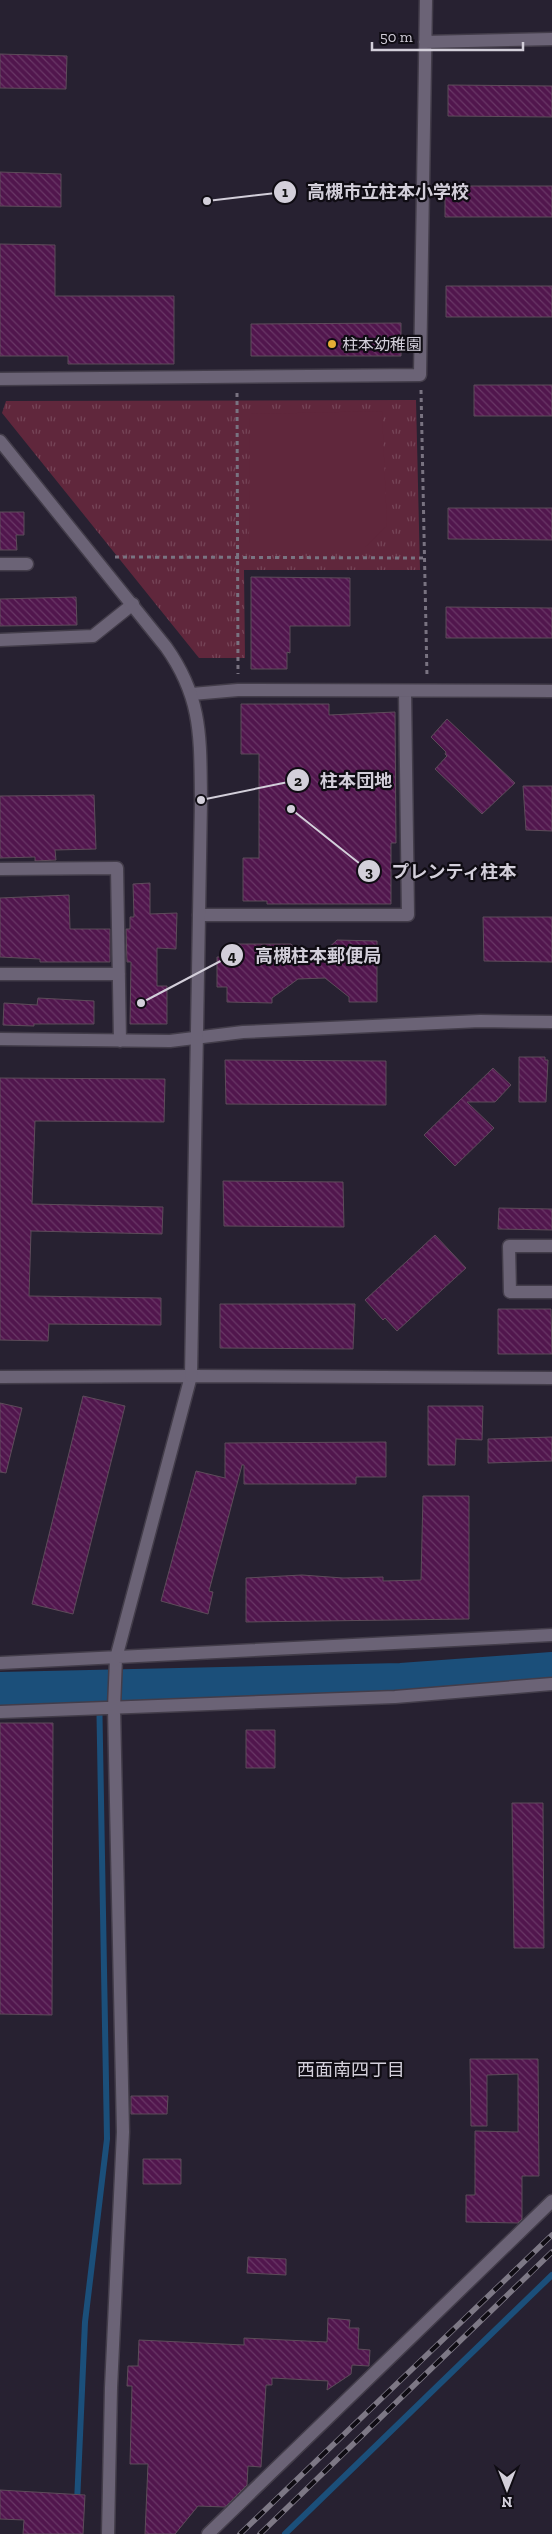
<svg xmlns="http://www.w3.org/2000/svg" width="552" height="2534" viewBox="0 0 552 2534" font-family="'Zilla Slab','Noto Sans JP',serif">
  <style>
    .park { fill: url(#park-tufts) }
    .garden { fill: #60273c }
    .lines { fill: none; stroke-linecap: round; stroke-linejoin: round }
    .stream { stroke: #1b4f7a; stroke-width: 6 }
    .river { stroke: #1b4f7a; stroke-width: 36 }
    .building { fill: url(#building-back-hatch); stroke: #5d4c5a }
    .street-casing { stroke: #433d4a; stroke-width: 15 }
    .secondary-casing { stroke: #433d4a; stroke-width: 15 }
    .path { stroke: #797381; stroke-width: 3; stroke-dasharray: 4 4; stroke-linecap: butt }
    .street { stroke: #6b6376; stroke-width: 12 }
    .secondary { stroke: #6b6376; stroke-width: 12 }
    .rail-casing { stroke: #7d7885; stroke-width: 5.5 }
    .rail { stroke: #0f0c13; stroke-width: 4; stroke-dasharray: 11; stroke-linecap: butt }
    .poi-dot { fill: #e5ad35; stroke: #0f0c13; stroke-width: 2 }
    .labels { text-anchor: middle; stroke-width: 4.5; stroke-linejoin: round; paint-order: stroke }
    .poi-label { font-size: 16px; fill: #d3cfda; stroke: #0f0c13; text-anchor: start }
    .neighbourhood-label { font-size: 18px; fill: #d3cfda; stroke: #0f0c13 }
    .leader { fill: none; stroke: #d3cfda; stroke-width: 2 }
    .callout-dot { fill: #d3cfda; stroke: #0f0c13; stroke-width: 2 }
    .mark-label { font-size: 15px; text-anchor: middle; font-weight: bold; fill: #111 }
    .callout-label { font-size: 18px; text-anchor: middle; font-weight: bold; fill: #d3cfda; stroke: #0f0c13; stroke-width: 4.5; stroke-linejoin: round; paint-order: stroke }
  </style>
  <defs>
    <pattern id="park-tufts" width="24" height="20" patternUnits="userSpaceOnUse" patternTransform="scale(1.25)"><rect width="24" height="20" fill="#60273c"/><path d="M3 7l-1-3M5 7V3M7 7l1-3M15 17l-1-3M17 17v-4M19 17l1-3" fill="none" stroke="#764558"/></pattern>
    <pattern id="building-back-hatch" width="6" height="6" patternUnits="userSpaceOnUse" patternTransform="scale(1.25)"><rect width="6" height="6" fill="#51164d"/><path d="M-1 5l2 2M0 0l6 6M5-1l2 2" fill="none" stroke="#693766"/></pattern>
  </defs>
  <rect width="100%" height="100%" fill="#272131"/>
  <!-- park -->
  <path class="park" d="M416 400 420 570H244L245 658H199L2 413 6 401Z"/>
  <!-- garden -->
  <path class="garden" d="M382 411 387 526 365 547H249L250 414Z"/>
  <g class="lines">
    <!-- stream -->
    <path class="stream" d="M77 2503 85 2322 107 2139 99 1687
      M285 2534 552 2275"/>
    <!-- river -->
    <path class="river" d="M0 1690 401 1681 552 1670"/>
  </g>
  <!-- building -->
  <path class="building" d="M0 54 67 56 66 89 0 88Z
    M448 85 552 86V117L448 116Z
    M0 172 61 174V207L0 206Z
    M445 186H552V217H445Z
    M0 244 55 245V296H174V364H68V356H0Z
    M446 286H552V317H446Z
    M401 323V356H251V324Z
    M474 385H552V416H474Z
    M448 508H552V540L448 539Z
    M0 512H24V535H16L17 550H0Z
    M251 577 350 578V626H290V653L287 652V669H251Z
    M76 597 77 625 0 626V599Z
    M446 607 552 608V638H446Z
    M241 704H329V715L395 712 396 843H391V904H267V901H243V858H259V754H241Z
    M447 719 515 783 482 814 435 769 447 756 445 754 446 752 431 737Z
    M523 786H552V831L526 830Z
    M94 795 96 849 55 850 56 860 35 861V857L0 858V796Z
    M150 883V914L177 913 176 949 157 948V986H167V1024H130L131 962H127L126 929H130V917H134L133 884Z
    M69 895 70 929H110V962H40V959L0 957V898Z
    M483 917H552V962L484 961Z
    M337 940 377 941V1002H349V997L325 978 298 979 272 998V1003L227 1002V987H217V957H227V944H291L300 952H324Z
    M38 998 94 1001V1024H34V1026L3 1025 4 1003 37 1005Z
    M519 1057H545V1060H548L546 1102H519Z
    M225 1060 386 1061V1105L226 1104Z
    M493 1068 511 1085 495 1102H467L494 1128 455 1166 424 1135Z
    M0 1078 165 1079 164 1122 35 1121 32 1204 163 1207 162 1234 31 1231 29 1296 161 1298V1325L49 1324 48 1341 0 1340Z
    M223 1181 343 1182 344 1227 224 1226Z
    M499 1208 552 1209V1230L498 1229Z
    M435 1235 466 1268 397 1331 385 1318 383 1320 365 1300Z
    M220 1304H355L353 1349 220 1348Z
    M498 1309H551L552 1354H498Z
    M83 1396 125 1406 73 1614 32 1604Z
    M0 1403 22 1408 6 1473 0 1472Z
    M428 1406H483L482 1440 456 1439 455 1465H428Z
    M552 1437V1461L488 1463V1439Z
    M386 1442V1477H356V1484H244V1465H242L209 1591 213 1592 208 1614 161 1601 196 1471 225 1478V1443Z
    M423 1496H469V1619L246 1622V1578L302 1575 343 1578 383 1577V1581L421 1580Z
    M0 1723H53L52 2015 0 2014Z
    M246 1730H275V1768H246Z
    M512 1803H543L544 1948H514Z
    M470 2059H538L539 2176H522V2219L518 2223 466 2222V2195H475V2131L518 2132V2074L487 2075V2126H471Z
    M131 2096H168L167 2114H131Z
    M143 2159H181V2184H143Z
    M248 2257 286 2259V2275L247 2273Z
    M328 2318 350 2320 349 2328H359L358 2349 370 2350 369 2366 352 2365 351 2374 327 2390 328 2381 272 2378V2385H266L261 2467 248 2466 247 2485 225 2507 198 2506 175 2534H145L148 2464H130L132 2386H127L128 2366H138L139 2340 244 2345V2338L327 2342Z
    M0 2490 85 2495 83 2534H23L24 2520 0 2519Z"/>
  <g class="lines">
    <!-- street casing -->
    <g class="street-casing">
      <path id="street" d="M425 42 552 39
        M0 379 420 375 426 0
        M0 564H27
        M0 640 93 636 133 604
        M192 694 238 690 552 691
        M0 869 117 868 120 1041
        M199 915H408L405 692
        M0 974H119
        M0 1039 170 1041 243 1032 480 1021 552 1022
        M552 1246H509L510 1292H552
        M0 1377 191 1376 552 1378
        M0 1663 552 1635
        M0 1712 395 1697 552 1684
        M108 2534 111 2388 123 2132 114 1708 116 1658 191 1376
        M208 2534 552 2201"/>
    </g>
    <!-- secondary casing -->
    <g class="secondary-casing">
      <path id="secondary" d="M0 441 166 647C203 699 200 739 201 800L191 1376"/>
    </g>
    <!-- path -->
    <path class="path" d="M421 390 427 677
      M237 393 238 674
      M115 557 425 558"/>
    <!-- street -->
    <use href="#street" class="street"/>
    <!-- secondary -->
    <use href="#secondary" class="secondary"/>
    <!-- rail casing -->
    <g class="rail-casing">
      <path id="rail" d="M240 2534 552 2235
        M260 2534 552 2252"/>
    </g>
    <!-- rail -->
    <use href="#rail" class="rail"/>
  </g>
  <!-- markers -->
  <circle class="poi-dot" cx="332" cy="344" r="5"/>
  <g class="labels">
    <!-- poi labels -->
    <g class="poi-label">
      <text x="342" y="350">柱本幼稚園</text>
    </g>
    <!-- neighbourhood labels -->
    <g class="neighbourhood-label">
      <text x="351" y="2076">西面南四丁目</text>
    </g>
  </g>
  <!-- callouts -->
  <path class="leader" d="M207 201L285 192M201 800L298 780M291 809L369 871M141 1003L232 955"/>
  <g class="callout-dot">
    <circle cx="207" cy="201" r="5"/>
    <circle cx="201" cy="800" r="5"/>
    <circle cx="291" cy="809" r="5"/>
    <circle cx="141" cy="1003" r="5"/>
    <circle cx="285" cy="192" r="12"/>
    <circle cx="298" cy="780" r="12"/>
    <circle cx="369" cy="871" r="12"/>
    <circle cx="232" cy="955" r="12"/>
  </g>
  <g class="mark-label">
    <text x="285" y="197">1</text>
    <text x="298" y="786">2</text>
    <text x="369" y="877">3</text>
    <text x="232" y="961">4</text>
  </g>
  <g class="callout-label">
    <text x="388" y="198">高槻市立柱本小学校</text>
    <text x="356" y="787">柱本団地</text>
    <text x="454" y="878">プレンティ柱本</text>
    <text x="318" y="962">高槻柱本郵便局</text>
  </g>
  <!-- north arrow -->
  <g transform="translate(507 2489) rotate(180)" stroke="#0f0c13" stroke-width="4" paint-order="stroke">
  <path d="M0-4L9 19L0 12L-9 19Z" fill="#d3cfda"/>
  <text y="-8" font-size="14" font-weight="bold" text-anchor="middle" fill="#d3cfda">N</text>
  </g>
  <!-- scale -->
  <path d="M372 42v8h151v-8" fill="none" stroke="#d3cfda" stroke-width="2.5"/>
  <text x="380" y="42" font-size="15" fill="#d3cfda" stroke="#0f0c13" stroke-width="4" paint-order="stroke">50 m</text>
</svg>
